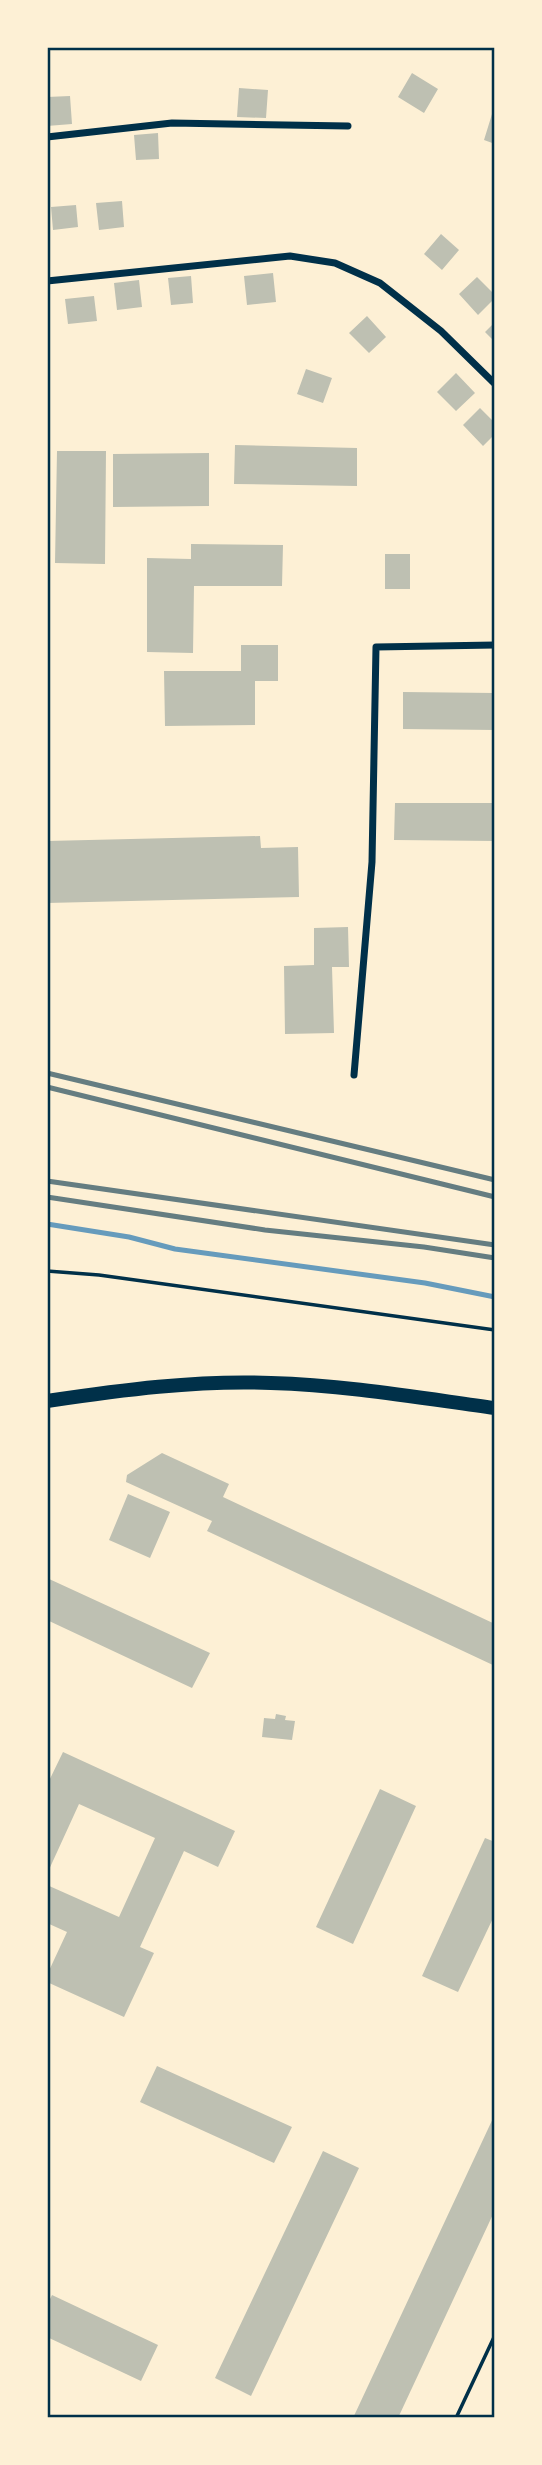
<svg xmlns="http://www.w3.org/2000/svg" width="542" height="2465" viewBox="0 0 542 2465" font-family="Bitter,serif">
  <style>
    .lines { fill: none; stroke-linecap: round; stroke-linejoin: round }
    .stream { stroke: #669bbc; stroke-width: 5 }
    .building { fill: #bec0b2 }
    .path { stroke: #003049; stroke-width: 3.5 }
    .minor { stroke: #003049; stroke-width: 7 }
    .primary { stroke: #003049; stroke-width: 14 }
    .rail { stroke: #657d81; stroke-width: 5 }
    .neatline { fill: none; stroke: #003049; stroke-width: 2.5 }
  </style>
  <rect width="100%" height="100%" fill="#fdf0d5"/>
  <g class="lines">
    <!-- stream -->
    <path class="stream" d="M47 1224 129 1237 175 1249 425 1283 495 1297"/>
  </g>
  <!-- building -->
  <path class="building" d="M412 73 438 89 424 113 398 97Z
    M239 88 268 90 266 118 237 117Z
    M70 96 72 124 47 126V97Z
    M492 114 495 115V144L484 140Z
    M158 133 159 159 136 160 134 135Z
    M122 201 124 227 99 230 96 203Z
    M76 205 78 227 53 230 51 207Z
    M441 234 459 250 442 270 424 254Z
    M273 273 276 302 247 305 244 276Z
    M191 276 193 303 171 305 168 278Z
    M477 277 495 295V298L478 315 459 294Z
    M139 280 142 307 117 310 114 283Z
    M94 296 97 321 68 324 65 299Z
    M367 316 386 337 369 353 349 333Z
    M495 322V342L485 332Z
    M306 369 332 378 323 403 297 394Z
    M456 373 475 393 456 411 437 392Z
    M480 408 495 423V434L483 446 463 425Z
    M235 445 357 448V486L234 484Z
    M57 451H106L105 564 55 563Z
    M209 453V506L113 507V454Z
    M191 544 283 545 282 586H194L193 653 147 652V558L191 559Z
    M385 554H410V589H385Z
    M241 645H278V681H255V725L165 726 164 671H241Z
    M403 692 495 693V730L403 729Z
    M395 803H495V841L394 840Z
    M260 836 261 848 298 847 299 897 47 903V841Z
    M348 927 349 967H332L334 1033 285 1034 284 966 314 965V928Z
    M162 1453 229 1484 223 1497 495 1624V1666L207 1531 212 1521 126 1482 127 1475Z
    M128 1494 170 1512 150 1558 109 1540Z
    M47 1578 210 1653 192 1688 47 1620Z
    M276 1714 286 1716 285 1720 295 1721 292 1740 262 1737 264 1718 275 1719Z
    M63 1752 235 1831 218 1867 184 1851 140 1947 154 1953 124 2017 47 1982V1975L67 1932 47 1923V1885L119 1917 155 1838 79 1804 47 1874V1785Z
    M380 1789 416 1806 353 1944 316 1927Z
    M485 1838 495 1842V1914L458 1992 422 1976Z
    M157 2066 292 2127 274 2163 140 2102Z
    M495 2114V2210L398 2418H353Z
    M323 2151 359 2168 251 2396 215 2378Z
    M52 2295 158 2345 141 2381 47 2337V2305Z"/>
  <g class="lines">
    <!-- path -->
    <path class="path" d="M47 1271 99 1275 495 1330
      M456 2418 495 2335"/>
    <!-- minor -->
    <path class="minor" d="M47 137 172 123 348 126
      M47 281 290 256 335 263 380 283 441 331 495 384
      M354 1075 372 862 376 647 495 645"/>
    <!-- primary -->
    <path class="primary" d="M47 1401C121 1390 196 1380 271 1383 346 1385 421 1398 495 1408"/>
    <!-- rail -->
    <path class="rail" d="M47 1073 495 1180
      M47 1087 495 1197
      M47 1181 495 1245
      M47 1197 265 1230 424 1247 495 1258"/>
  </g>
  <!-- border -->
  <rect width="542" height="2465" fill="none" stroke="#fdf0d5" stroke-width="98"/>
  <rect x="49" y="49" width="444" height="2367" class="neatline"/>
</svg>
